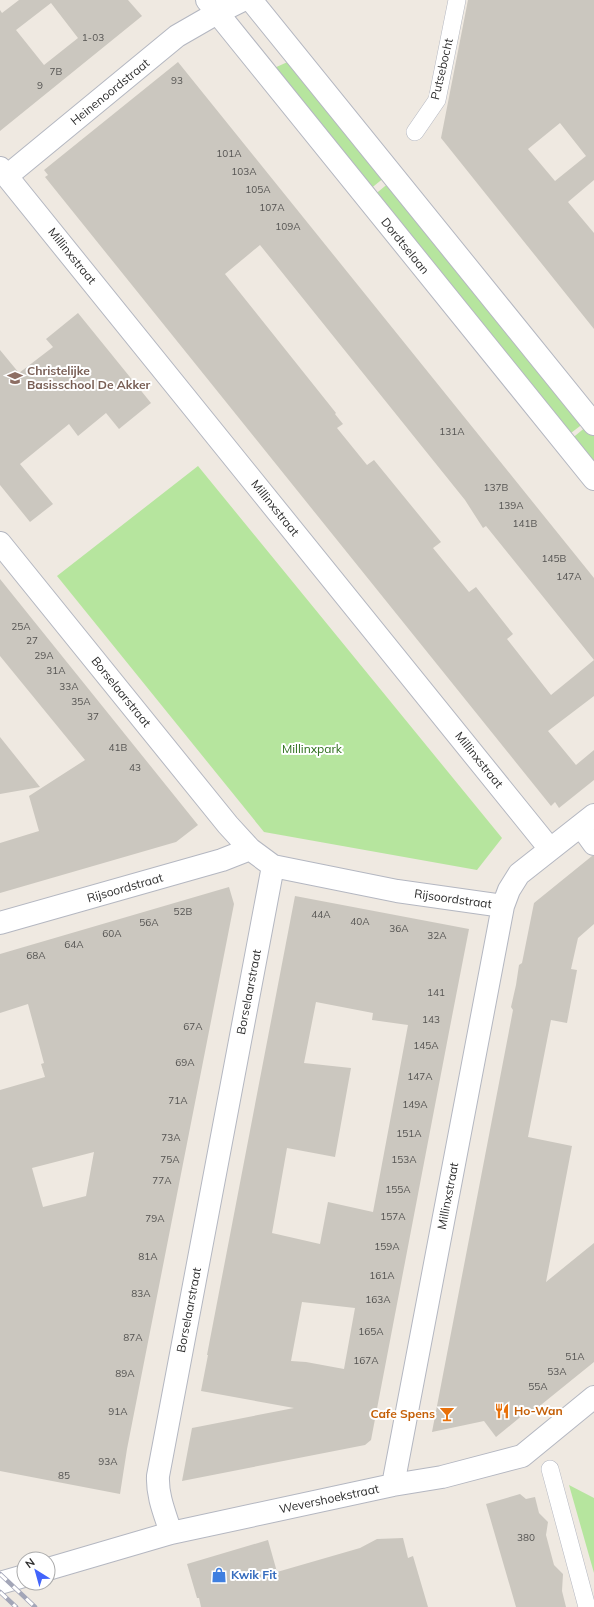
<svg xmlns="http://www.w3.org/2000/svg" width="594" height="1607" viewBox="0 0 594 1607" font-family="Mulish,sans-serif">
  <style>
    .green { fill: #b6e59e }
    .building { fill: #cbc7bf; fill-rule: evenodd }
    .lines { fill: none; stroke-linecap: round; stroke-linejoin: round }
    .pedestrian-casing { stroke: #b4b7c1; stroke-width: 18 }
    .minor-casing { stroke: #b4b7c1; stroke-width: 24 }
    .secondary-casing { stroke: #b4b7c1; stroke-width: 24 }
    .pedestrian { stroke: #fff; stroke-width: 17 }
    .minor { stroke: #fff; stroke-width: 22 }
    .secondary { stroke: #fff; stroke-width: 22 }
    .rail-casing { stroke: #a3a6b8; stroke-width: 4.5 }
    .rail { stroke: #fff; stroke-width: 3; stroke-dasharray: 9; stroke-linecap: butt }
    .labels { text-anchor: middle; stroke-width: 4; stroke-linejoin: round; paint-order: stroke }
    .number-label { font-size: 10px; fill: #555452 }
    .street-label { font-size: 12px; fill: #2e2e2e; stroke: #fff }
    .education-label { font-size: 12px; font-weight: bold; fill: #785e54; stroke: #fff; text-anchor: start }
    .park-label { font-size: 12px; fill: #2c6e1b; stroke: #fff }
    .food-label { font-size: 12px; font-weight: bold; fill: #c56008; stroke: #fff; text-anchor: start }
    .shop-label { font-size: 12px; font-weight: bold; fill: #366cbe; stroke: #fff; text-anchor: start }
  </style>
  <rect width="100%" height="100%" fill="#efe9e1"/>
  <!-- green -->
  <path class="green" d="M292 60 385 177 369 190 272 69Z
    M390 182 584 423 567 436 373 196Z
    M587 426 594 435V470L570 440Z
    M198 466 502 838 477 870 264 832 57 576Z
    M569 1485 594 1498V1573Z"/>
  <!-- building -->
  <path class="building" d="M19 0H128L142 16 0 131V10L2 13ZM51 3 78 38 44 65 16 30Z
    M468 0H594V180L568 202 594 233V329L441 138ZM560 123 586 156 555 181 528 149Z
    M178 62 594 578V696L548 731 576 765 594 750V780L559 808 555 802 551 806 45 177 48 175 44 170ZM260 245 465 500 483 528 486 526 594 660 551 695 507 639 513 634 476 587 469 592 433 548 441 542 374 460 367 465 337 428 343 424 335 414 336 413 225 274Z
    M78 313 151 403 119 429 106 413 78 436 69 424 20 464 53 504 30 522 0 485V350L19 373 53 347 46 339Z
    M0 579 198 825 176 842 0 893V843L39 831 29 796 85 760 0 656Z
    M0 737 40 787 0 794Z
    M592 856H594V924L578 938 571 969 577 970 567 1023 551 1020 528 1137 572 1146 546 1282 594 1243V1362L526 1417 524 1414 496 1437 484 1421 432 1432 504 1057 513 1010 511 1007 516 985 519 965 522 963 534 903Z
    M229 887 234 904 127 1449 120 1494 0 1471V1090L45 1077 41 1064 44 1063 28 1004 0 1013V954ZM94 1152 86 1196 43 1207 32 1168Z
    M295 896 469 929 449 1032 371 1440 365 1445 182 1481 192 1428 294 1408 201 1391 208 1355H207ZM316 1002 373 1013 372 1020 408 1025 373 1212 328 1202 320 1244 272 1233 287 1148 335 1157 351 1068 304 1063ZM302 1302 355 1308 344 1369 306 1362 291 1361Z
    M520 1494 526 1499 535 1497 539 1513 548 1522 546 1535 554 1565 563 1574 562 1591 566 1607H516L486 1504Z
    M403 1538 408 1558 413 1556 428 1607H201L199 1598H197L187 1564 268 1540 277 1572 360 1548 377 1539Z"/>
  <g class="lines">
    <!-- pedestrian casing -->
    <g class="pedestrian-casing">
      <path id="pedestrian" d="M415 132 437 100 457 0
        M550 1469 587 1607"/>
    </g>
    <!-- minor casing -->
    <g class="minor-casing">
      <path id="minor" d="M0 168 550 849
        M7 176 177 36 217 13
        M0 543 228 825 250 849 273 866 397 891 503 906 509 890 519 874 594 815
        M581 826 594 844
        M0 923 222 860 250 849
        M393 1485 503 906
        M171 1533C165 1514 157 1496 158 1476L273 866
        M48 1569 171 1533 393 1485 442 1477 522 1456 594 1397
        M0 1583 24 1576"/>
    </g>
    <!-- secondary casing -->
    <g class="secondary-casing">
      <path id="secondary" d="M207 0 594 479
        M251 0 594 424
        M217 13 243 0"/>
    </g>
    <!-- pedestrian -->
    <use href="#pedestrian" class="pedestrian"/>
    <!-- minor -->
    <use href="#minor" class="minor"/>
    <!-- secondary -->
    <use href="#secondary" class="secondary"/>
    <!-- rail casing -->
    <g class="rail-casing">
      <path id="rail" d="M0 1574 35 1607
        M0 1592 16 1607"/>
    </g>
    <!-- rail -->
    <use href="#rail" class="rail"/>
  </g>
  <!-- icons -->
  <defs>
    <g id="school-bare" transform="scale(1.2)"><path d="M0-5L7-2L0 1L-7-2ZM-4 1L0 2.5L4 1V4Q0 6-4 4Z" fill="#8d6e63" stroke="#fff" stroke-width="2.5" paint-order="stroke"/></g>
    <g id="restaurant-bare" transform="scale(1.2)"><path d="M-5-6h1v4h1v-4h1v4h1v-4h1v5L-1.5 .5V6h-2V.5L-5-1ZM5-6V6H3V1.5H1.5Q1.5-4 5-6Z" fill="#e8710a" stroke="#fff" stroke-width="2.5" paint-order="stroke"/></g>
    <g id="bar-bare" transform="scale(1.2)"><path d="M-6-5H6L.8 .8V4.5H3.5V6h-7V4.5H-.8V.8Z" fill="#e8710a" stroke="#fff" stroke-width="2.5" paint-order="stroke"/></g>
    <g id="shop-bare" transform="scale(1.2)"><path d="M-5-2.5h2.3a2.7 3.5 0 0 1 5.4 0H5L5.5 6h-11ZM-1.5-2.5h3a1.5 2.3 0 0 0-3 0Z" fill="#3f7fe0" stroke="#fff" stroke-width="2.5" paint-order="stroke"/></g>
  </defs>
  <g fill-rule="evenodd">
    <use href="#school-bare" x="15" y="378"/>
    <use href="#restaurant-bare" x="502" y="1411"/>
    <use href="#bar-bare" x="447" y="1414"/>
    <use href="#shop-bare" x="219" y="1575"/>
  </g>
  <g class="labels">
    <!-- number labels -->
    <g class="number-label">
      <text x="93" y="41">1-03</text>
      <text x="56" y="75">7B</text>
      <text x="177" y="84">93</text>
      <text x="40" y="89">9</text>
      <text x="229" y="157">101A</text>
      <text x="244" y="175">103A</text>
      <text x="258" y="193">105A</text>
      <text x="272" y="211">107A</text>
      <text x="288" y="230">109A</text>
      <text x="452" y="435">131A</text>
      <text x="496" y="491">137B</text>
      <text x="511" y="509">139A</text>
      <text x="525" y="527">141B</text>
      <text x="554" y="562">145B</text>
      <text x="569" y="580">147A</text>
      <text x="21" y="630">25A</text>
      <text x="32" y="644">27</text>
      <text x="44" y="659">29A</text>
      <text x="56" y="674">31A</text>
      <text x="69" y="690">33A</text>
      <text x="81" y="705">35A</text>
      <text x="93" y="720">37</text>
      <text x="118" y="751">41B</text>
      <text x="135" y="771">43</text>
      <text x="183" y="915">52B</text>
      <text x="321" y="918">44A</text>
      <text x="360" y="925">40A</text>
      <text x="149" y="926">56A</text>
      <text x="399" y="932">36A</text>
      <text x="112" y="937">60A</text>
      <text x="437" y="939">32A</text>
      <text x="74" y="948">64A</text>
      <text x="36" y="959">68A</text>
      <text x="436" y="996">141</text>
      <text x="431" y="1023">143</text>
      <text x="193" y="1030">67A</text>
      <text x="426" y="1049">145A</text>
      <text x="185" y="1066">69A</text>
      <text x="420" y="1080">147A</text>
      <text x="178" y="1104">71A</text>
      <text x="415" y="1108">149A</text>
      <text x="409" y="1137">151A</text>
      <text x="171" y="1141">73A</text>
      <text x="170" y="1163">75A</text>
      <text x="404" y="1163">153A</text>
      <text x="162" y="1184">77A</text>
      <text x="398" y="1193">155A</text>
      <text x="393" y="1220">157A</text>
      <text x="155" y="1222">79A</text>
      <text x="387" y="1250">159A</text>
      <text x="148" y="1260">81A</text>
      <text x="382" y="1279">161A</text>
      <text x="141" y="1297">83A</text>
      <text x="378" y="1303">163A</text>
      <text x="371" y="1335">165A</text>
      <text x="133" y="1341">87A</text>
      <text x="575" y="1360">51A</text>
      <text x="366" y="1364">167A</text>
      <text x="557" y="1375">53A</text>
      <text x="125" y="1377">89A</text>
      <text x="538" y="1390">55A</text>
      <text x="118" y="1415">91A</text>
      <text x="108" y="1465">93A</text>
      <text x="64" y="1479">85</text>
      <text x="526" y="1541">380</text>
    </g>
    <!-- street labels -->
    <g class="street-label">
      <text transform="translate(442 69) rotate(-77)" y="4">Putsebocht</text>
      <text transform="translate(110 92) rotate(-39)" y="4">Heinenoordstraat</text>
      <text transform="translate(405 246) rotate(51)" y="4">Dordtselaan</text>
      <text transform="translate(72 256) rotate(51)" y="4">Millinxstraat</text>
      <text transform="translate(275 508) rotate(51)" y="4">Millinxstraat</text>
      <text transform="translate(121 692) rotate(51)" y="4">Borselaarstraat</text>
      <text transform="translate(479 760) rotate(51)" y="4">Millinxstraat</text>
      <text transform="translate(125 888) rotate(-16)" y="4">Rijsoordstraat</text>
      <text transform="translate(453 899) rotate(8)" y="4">Rijsoordstraat</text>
      <text transform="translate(249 992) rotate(-79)" y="4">Borselaarstraat</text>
      <text transform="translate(448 1196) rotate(-79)" y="4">Millinxstraat</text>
      <text transform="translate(189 1310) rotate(-79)" y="4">Borselaarstraat</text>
      <text transform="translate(329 1499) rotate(-12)" y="4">Wevershoekstraat</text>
    </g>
    <!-- education labels -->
    <g class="education-label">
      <text x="27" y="375">Christelijke<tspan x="27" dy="14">Basisschool De Akker</tspan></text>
    </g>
    <!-- park labels -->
    <g class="park-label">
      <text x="312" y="753">Millinxpark</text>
    </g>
    <!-- food labels -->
    <g class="food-label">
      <text x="514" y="1415">Ho-Wan</text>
      <text x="435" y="1418" text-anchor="end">Cafe Spens</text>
    </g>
    <!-- shop labels -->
    <g class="shop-label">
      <text x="231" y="1579">Kwik Fit</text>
    </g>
  </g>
  <!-- north arrow -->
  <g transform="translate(36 1571) rotate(323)"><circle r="19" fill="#ffffff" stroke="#ababab"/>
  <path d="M0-3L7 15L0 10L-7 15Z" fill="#4264fb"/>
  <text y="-6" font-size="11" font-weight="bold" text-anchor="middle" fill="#2e2e2e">N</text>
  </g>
</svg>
